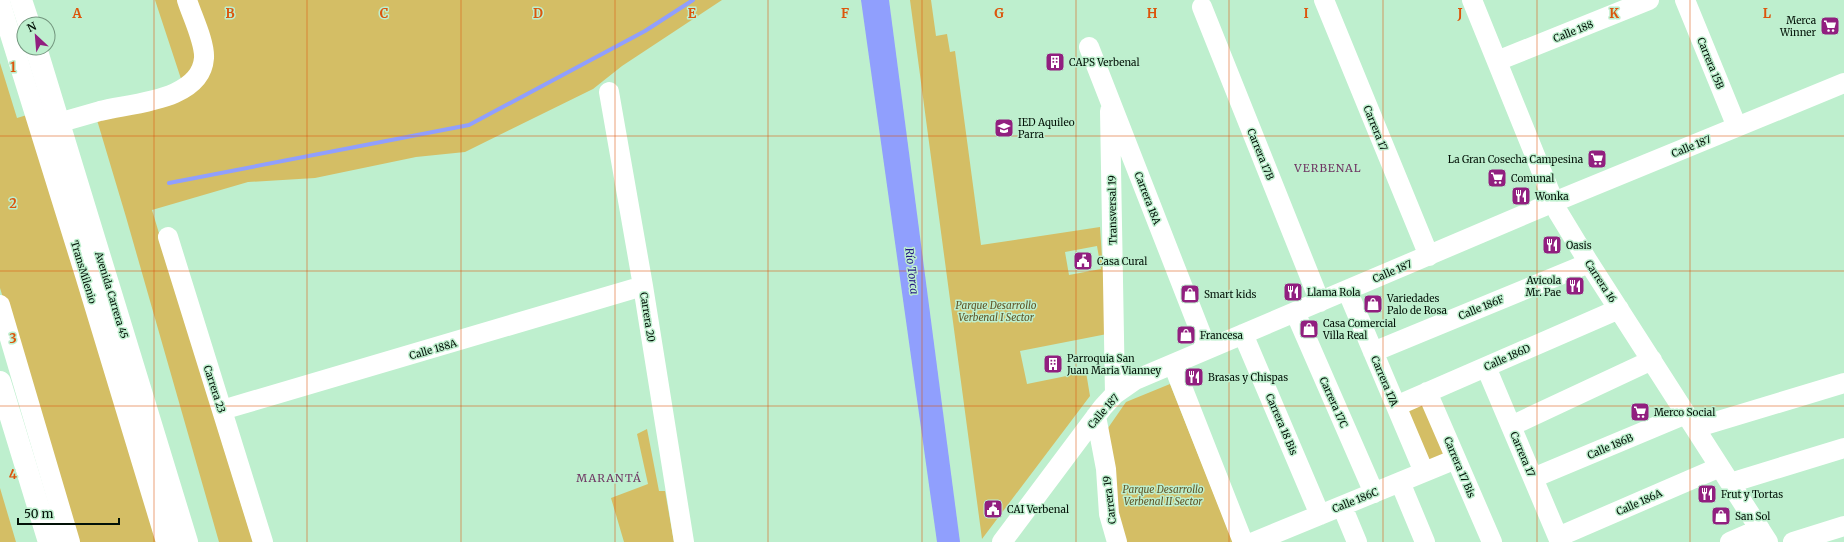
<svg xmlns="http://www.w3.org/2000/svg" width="1844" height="542" viewBox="0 0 1844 542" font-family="Merriweather,serif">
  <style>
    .green { fill: #d4be65; fill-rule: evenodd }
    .water { fill: #909ffd }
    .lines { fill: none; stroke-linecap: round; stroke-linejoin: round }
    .stream { stroke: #909ffd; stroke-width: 4 }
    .minor { stroke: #fff; stroke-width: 20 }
    .highway { stroke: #fff; stroke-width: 22 }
    .grid { fill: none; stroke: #dc550c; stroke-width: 1; stroke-opacity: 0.55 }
    .labels { text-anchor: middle; stroke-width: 3; stroke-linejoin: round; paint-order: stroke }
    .poi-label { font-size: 10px; fill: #021107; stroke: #beefce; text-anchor: start }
    .street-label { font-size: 10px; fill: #021107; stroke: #beefce }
    .park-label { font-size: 10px; font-style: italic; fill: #605426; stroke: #beefce }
    .neighbourhood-label { font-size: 11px; letter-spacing: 1px; fill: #703864; stroke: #beefce }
    .water-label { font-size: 11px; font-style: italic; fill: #221481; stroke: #beefce }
    .grid-label { font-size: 13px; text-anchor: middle; font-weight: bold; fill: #dc550c; stroke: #beefce; stroke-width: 3; stroke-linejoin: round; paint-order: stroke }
  </style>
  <rect width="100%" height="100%" fill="#beefce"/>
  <!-- green -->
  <path class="green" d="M155 0H722L622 66 593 89 465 152 416 157 315 178 248 182 152 210 210 403 253 542H219L126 217 94 110 186 94Z
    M910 0H931L936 36 947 34 950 52 955 51 981 245 1100 227 1107 334 1020 351 1027 384 1086 372 1090 396 982 539ZM1097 246 1101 269 1069 275 1065 252Z
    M0 63 17 118 27 115 158 542H77L0 288Z
    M1170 384 1233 542H1123L1120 533 1108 428 1126 402Z
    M1426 403 1449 459 1429 467 1406 412Z
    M647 429 659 491H665L674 542H624L611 498 648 484 637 434Z
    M0 488 16 542H0Z"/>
  <!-- water -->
  <path class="water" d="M861 0H889L960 542H937Z"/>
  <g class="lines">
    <!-- stream -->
    <path class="stream" d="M169 183 469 125 645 31 693 0"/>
    <!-- minor -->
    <path class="minor" d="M1324 0 1429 256
      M1472 0 1558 212 1589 263 1768 542
      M1685 0 1737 127
      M0 2 85 275 166 542
      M1202 7 1320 302
      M1089 47 1207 349
      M1497 61 1649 0
      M609 92 643 286 684 542
      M1110 111 1115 394
      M58 123C72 119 86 115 100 111 131 103 201 101 204 58 205 42 192 16 187 0
      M168 237 263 542
      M1347 290 1424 472
      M0 305 70 542
      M1295 312 1374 493
      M1243 334 1320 515
      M1373 352 1589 263
      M1173 364 1243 542
      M1486 367 1560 542
      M1427 392 1492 542
      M1396 406 1619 309
      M222 410 643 286
      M1096 416 1106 469 1109 514 1117 542
      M1511 426 1652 360
      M1695 428 1844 383
      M1533 478 1686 414
      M1400 482 1425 542
      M1730 483 1844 448
      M1342 506 1357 542
      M1558 537 1720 467
      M1002 542 1103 407 1115 394 1135 380 1554 202 1844 83
      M1254 542 1456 459
      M1730 542 1760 529
      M1793 542 1844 526"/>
    <!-- highway -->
    <path class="highway" d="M21 0 29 24
      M36 48 187 542
      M0 382 49 542"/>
  </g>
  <!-- grid -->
  <path class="grid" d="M154 0V542M307 0V542M461 0V542M615 0V542M768 0V542M922 0V542M1076 0V542M1229 0V542M1383 0V542M1537 0V542M1690 0V542M0 136H1844M0 271H1844M0 406H1844"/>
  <!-- icons -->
  <defs>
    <g id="supermarket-square" transform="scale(1)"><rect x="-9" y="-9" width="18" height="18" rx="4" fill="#911f7f" stroke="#beefce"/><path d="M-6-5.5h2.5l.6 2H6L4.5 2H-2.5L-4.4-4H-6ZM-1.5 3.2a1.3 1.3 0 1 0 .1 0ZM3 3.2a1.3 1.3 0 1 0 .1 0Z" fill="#fff"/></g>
    <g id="building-square" transform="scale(1)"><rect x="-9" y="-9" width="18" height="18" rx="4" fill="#911f7f" stroke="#beefce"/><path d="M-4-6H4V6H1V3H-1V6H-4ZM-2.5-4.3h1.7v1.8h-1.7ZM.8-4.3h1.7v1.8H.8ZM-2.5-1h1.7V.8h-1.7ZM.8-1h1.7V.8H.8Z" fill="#fff"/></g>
    <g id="school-square" transform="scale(1)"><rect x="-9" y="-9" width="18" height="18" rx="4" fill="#911f7f" stroke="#beefce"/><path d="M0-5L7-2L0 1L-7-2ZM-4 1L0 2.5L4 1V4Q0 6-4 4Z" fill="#fff"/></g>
    <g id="restaurant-square" transform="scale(1)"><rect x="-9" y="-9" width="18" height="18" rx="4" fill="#911f7f" stroke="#beefce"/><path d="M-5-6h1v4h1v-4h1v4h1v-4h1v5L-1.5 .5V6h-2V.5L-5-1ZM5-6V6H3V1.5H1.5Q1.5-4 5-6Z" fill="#fff"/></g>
    <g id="civic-square" transform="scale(1)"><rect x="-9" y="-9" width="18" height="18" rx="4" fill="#911f7f" stroke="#beefce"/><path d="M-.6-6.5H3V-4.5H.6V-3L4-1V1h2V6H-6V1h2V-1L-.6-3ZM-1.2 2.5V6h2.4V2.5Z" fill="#fff"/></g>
    <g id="shop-square" transform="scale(1)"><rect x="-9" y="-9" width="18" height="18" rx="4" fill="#911f7f" stroke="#beefce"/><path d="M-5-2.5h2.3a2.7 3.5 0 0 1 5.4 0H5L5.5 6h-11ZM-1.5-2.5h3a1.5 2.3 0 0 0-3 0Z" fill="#fff"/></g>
  </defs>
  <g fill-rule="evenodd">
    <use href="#supermarket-square" x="1830" y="26"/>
    <use href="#building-square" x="1055" y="62"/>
    <use href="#school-square" x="1004" y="128"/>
    <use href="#supermarket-square" x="1597" y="159"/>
    <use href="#supermarket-square" x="1497" y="178"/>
    <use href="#restaurant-square" x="1521" y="196"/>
    <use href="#restaurant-square" x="1552" y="245"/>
    <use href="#civic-square" x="1083" y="261"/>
    <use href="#restaurant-square" x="1575" y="286"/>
    <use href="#restaurant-square" x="1293" y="292"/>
    <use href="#shop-square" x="1190" y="294"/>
    <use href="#shop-square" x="1373" y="304"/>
    <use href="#shop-square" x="1309" y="329"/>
    <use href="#shop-square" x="1186" y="335"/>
    <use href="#building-square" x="1053" y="364"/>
    <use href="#restaurant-square" x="1194" y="377"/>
    <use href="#supermarket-square" x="1640" y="412"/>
    <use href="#restaurant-square" x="1707" y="494"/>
    <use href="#civic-square" x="993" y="509"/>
    <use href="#shop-square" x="1721" y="516"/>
  </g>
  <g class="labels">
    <!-- poi labels -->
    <g class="poi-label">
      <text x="1816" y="24" text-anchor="end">Merca<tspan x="1816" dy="12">Winner</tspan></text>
      <text x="1069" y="66">CAPS Verbenal</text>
      <text x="1018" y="126">IED Aquileo<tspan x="1018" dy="12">Parra</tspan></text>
      <text x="1583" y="163" text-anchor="end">La Gran Cosecha Campesina</text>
      <text x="1511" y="182">Comunal</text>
      <text x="1535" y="200">Wonka</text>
      <text x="1566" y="249">Oasis</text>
      <text x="1097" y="265">Casa Cural</text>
      <text x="1561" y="284" text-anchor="end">Avicola<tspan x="1561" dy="12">Mr. Pae</tspan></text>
      <text x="1307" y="296">Llama Rola</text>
      <text x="1204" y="298">Smart kids</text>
      <text x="1387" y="302">Variedades<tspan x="1387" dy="12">Palo de Rosa</tspan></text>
      <text x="1323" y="327">Casa Comercial<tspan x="1323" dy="12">Villa Real</tspan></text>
      <text x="1200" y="339">Francesa</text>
      <text x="1067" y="362">Parroquia San<tspan x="1067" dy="12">Juan Maria Vianney</tspan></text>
      <text x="1208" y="381">Brasas y Chispas</text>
      <text x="1654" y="416">Merco Social</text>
      <text x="1721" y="498">Frut y Tortas</text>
      <text x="1007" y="513">CAI Verbenal</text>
      <text x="1735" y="520">San Sol</text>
    </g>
    <!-- street labels -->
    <g class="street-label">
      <text transform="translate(1573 31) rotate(-22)" y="4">Calle 188</text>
      <text transform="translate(1711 63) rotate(68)" y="4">Carrera 15B</text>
      <text transform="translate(1376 128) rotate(68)" y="4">Carrera 17</text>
      <text transform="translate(1691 146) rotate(-22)" y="4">Calle 187</text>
      <text transform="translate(1261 154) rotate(68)" y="4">Carrera 17B</text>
      <text transform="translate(1148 198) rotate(69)" y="4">Carrera 18A</text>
      <text transform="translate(1112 210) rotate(-91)" y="4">Transversal 19</text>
      <text transform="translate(1392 271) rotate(-23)" y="4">Calle 187</text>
      <text transform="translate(84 272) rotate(73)" y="4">TransMilenio</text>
      <text transform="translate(1601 281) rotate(57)" y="4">Carrera 16</text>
      <text transform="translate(112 295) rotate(73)" y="4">Avenida Carrera 45</text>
      <text transform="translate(1481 307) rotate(-22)" y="4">Calle 186F</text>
      <text transform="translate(648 317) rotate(81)" y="4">Carrera 20</text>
      <text transform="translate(433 349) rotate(-16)" y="4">Calle 188A</text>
      <text transform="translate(1507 357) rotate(-24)" y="4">Calle 186D</text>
      <text transform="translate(1385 381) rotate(67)" y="4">Carrera 17A</text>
      <text transform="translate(215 389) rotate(72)" y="4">Carrera 23</text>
      <text transform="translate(1334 402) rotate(66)" y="4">Carrera 17C</text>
      <text transform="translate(1103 411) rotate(-49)" y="4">Calle 187</text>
      <text transform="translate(1282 424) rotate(67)" y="4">Carrera 18 Bis</text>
      <text transform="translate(1610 446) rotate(-23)" y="4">Calle 186B</text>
      <text transform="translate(1523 454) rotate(67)" y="4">Carrera 17</text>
      <text transform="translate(1460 467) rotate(67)" y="4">Carrera 17 Bis</text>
      <text transform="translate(1109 500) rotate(-97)" y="4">Carrera 19</text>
      <text transform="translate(1355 500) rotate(-22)" y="4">Calle 186C</text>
      <text transform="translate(1639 502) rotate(-24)" y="4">Calle 186A</text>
    </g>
    <!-- park labels -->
    <g class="park-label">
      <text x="996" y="309">Parque Desarrollo<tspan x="996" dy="12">Verbenal I Sector</tspan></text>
      <text x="1163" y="493">Parque Desarrollo<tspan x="1163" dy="12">Verbenal II Sector</tspan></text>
    </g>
    <!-- neighbourhood labels -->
    <g class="neighbourhood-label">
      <text x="1328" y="172">VERBENAL</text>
      <text x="609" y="482">MARANTÁ</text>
    </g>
    <!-- water labels -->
    <g class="water-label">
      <text transform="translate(912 271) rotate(83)" y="4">Río Torca</text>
    </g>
  </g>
  <g class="grid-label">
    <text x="77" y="18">A</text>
    <text x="230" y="18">B</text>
    <text x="384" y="18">C</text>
    <text x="538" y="18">D</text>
    <text x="692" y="18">E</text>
    <text x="845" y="18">F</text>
    <text x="999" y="18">G</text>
    <text x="1152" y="18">H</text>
    <text x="1306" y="18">I</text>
    <text x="1460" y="18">J</text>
    <text x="1614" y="18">K</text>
    <text x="1767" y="18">L</text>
    <text x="13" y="72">1</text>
    <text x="13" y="208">2</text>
    <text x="13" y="343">3</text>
    <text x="13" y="479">4</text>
  </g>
  <!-- north arrow -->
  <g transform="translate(36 36) rotate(334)"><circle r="19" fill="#beefce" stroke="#73967e"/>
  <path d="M0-3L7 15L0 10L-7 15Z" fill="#911f7f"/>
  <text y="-6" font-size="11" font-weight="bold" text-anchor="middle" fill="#021107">N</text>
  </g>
  <!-- scale -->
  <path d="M18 518v6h101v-6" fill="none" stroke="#021107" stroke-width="2"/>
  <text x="24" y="518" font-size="12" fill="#021107" stroke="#beefce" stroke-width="3" paint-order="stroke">50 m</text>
</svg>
